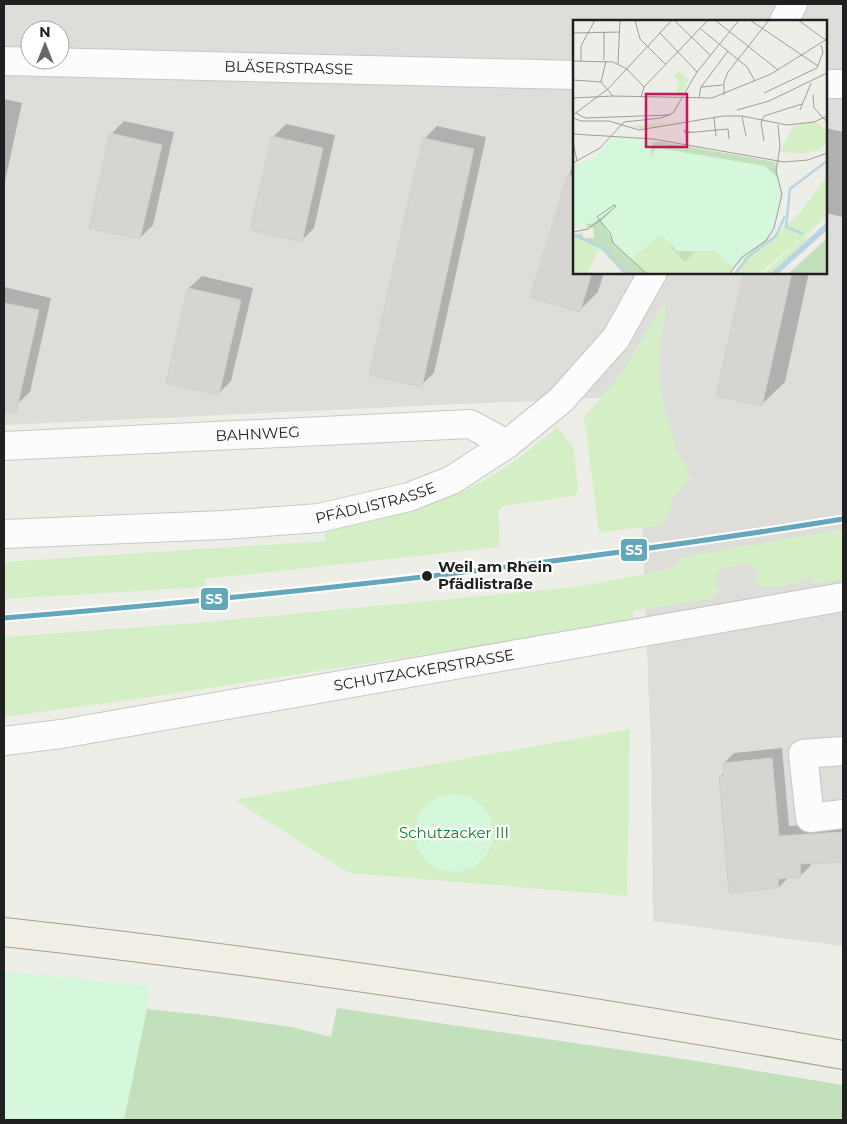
<svg xmlns="http://www.w3.org/2000/svg" width="847" height="1124" viewBox="0 0 847 1124" font-family="Montserrat,sans-serif">
  <style>
    .residential { fill: #ddddda; fill-rule: evenodd }
    .grass { fill: #d4efc5 }
    .forest { fill: #c3e0bc }
    .park { fill: #d5f7db }
    .shadow { fill: #0003 }
    .building { fill: #d6d5d1; stroke: #d2cfca }
    .lines { fill: none; stroke-linecap: round; stroke-linejoin: round }
    .minor-casing { stroke: #c7c7c5; stroke-width: 30 }
    .tertiary-casing { stroke: #c7c7c5; stroke-width: 30 }
    .primary-casing { stroke: #a5a085; stroke-width: 30 }
    .minor { stroke: #fcfcfc; stroke-width: 28 }
    .tertiary { stroke: #fcfcfc; stroke-width: 28 }
    .primary { stroke: #f1eee6; stroke-width: 28 }
    .rail-1-casing { stroke: #fff; stroke-width: 9 }
    .rail-1 { stroke: #63a7bc; stroke-width: 5 }
    .stop-dot { fill: #202020; stroke: #fff; stroke-width: 2 }
    .labels { text-anchor: middle; stroke-width: 4.5; stroke-linejoin: round; paint-order: stroke }
    .street-label { font-size: 15px; fill: #202020; stroke: #fff }
    .stop-label { font-size: 15px; font-weight: bold; fill: #202020; stroke: #fff; text-anchor: start }
    .park-label { font-size: 15px; fill: #038924; stroke: #fff }
    .inset-river { fill: none; stroke: #bad4e4; stroke-width: 2.5 }
    .inset-road { fill: none; stroke: #9c9c99; stroke-width: 1 }
    .view { fill: #c2185b; fill-opacity: 0.15; stroke: #c2185b; stroke-width: 2.5 }
    .inset-edge { fill: none; stroke: #202020; stroke-width: 2.5 }
    .line-badge { stroke: #fff; stroke-width: 2 }
    .badge-label { font-size: 14px; text-anchor: middle; font-weight: bold; fill: #fff }
  </style>
  <rect width="100%" height="100%" fill="#eeeee9"/>
  <!-- residential -->
  <path class="residential" d="M4 4H843V946L653 921 651 753 637 396 4 425ZM574 21H826V272H574ZM30 30H60V60H30Z"/>
  <!-- grass -->
  <path class="grass" d="M664 304 666 306C663 327 658 349 659 371 661 408 673 445 691 478L675 495 663 525 599 532 584 417 619 377Z
    M557 427 574 448 578 491 574 496 502 506 498 511 500 547 205 579 206 587 4 599V562L325 541V528C388 519 455 502 509 465 525 454 541 440 557 427Z
    M843 529V579L815 584 811 575 808 576 807 580C793 583 769 593 755 583L757 573 750 563 721 568C714 574 715 584 721 591L709 599 633 611 634 622 164 695 4 717V637L196 623 576 587 666 570 684 557Z
    M630 729 627 896 349 873 235 800Z"/>
  <!-- forest -->
  <path class="forest" d="M337 1008 684 1059 843 1085V1120H4V1014L29 1024 147 1009 213 1016 292 1027 331 1037Z"/>
  <!-- park -->
  <path class="park" d="M415 833a39 39 0 1 1 78 0a39 39 0 1 1-78 0Z
    M4 971 149 986 147 1009 124 1120H4Z"/>
  <!-- shadow -->
  <path class="shadow" d="M4 99 22 103 4 186Z
    M124 121 174 132 153 225 140 238 111 134Z
    M286 124 335 135 314 228 301 241 252 229 274 136Z
    M437 126 486 137 434 373 421 385 424 139Z
    M826 128 843 132V217L826 213Z
    M574 166V272H604L598 292 579 311 532 296 571 169Z
    M745 272H809L785 382 762 404Z
    M202 276 253 288 231 381 218 394 189 288Z
    M4 287 51 298 30 392 17 404 4 401Z
    M782 748 789 826 843 823V861L810 862 811 865 800 876 789 877 779 887 720 777 725 772 724 763 734 753Z"/>
  <!-- building -->
  <path class="building" d="M110 133 162 145 140 239 89 228Z
    M272 136 323 148 302 242 250 230Z
    M423 138 474 149 422 387 369 375Z
    M568 175 574 176V272H592L580 312 530 297Z
    M744 272H792L762 406 716 396Z
    M188 288 241 300 219 395 166 383Z
    M4 303 39 310 16 413 4 411Z
    M772 758 779 836 843 832V862L800 864 801 877 778 879 779 888 729 893 719 777 724 776 723 763Z"/>
  <g class="lines">
    <!-- minor casing -->
    <g class="minor-casing">
      <g id="minor">
        <path d="M784 21 793 4"/>
        <path id="s1" d="M4 61 574 75"/>
        <path id="s2" d="M4 446 470 424 507 444"/>
        <path id="s3" d="M4 741 61 734 843 597"/>
        <path d="M843 751 803 754 810 818 843 814"/>
      </g>
    </g>
    <!-- tertiary casing -->
    <g class="tertiary-casing">
      <g id="tertiary">
        <path d="M826 84H843"/>
        <path id="s4" d="M4 534 224 525 319 518 409 497 452 480 507 444 561 400 616 338 653 272"/>
      </g>
    </g>
    <!-- primary casing -->
    <g class="primary-casing">
      <path id="primary" d="M4 932C285 963 565 1006 843 1055"/>
    </g>
    <!-- minor -->
    <use href="#minor" class="minor"/>
    <!-- tertiary -->
    <use href="#tertiary" class="tertiary"/>
    <!-- primary -->
    <use href="#primary" class="primary"/>
    <!-- rail-1 casing -->
    <g class="rail-1-casing">
      <path id="rail-1" d="M4 618C285 595 565 564 843 519"/>
    </g>
    <!-- rail-1 -->
    <use href="#rail-1" class="rail-1"/>
  </g>
  <!-- markers -->
  <circle class="stop-dot" cx="427" cy="576" r="6"/>
  <g class="labels">
    <!-- street labels -->
    <g class="street-label">
      <text dy="5" stroke="none"><textPath href="#s1" startOffset="285">BLÄSERSTRASSE</textPath></text>
      <text dy="5" stroke="none"><textPath href="#s2" startOffset="254">BAHNWEG</textPath></text>
      <text dy="5" stroke="none"><textPath href="#s4" startOffset="374">PFÄDLISTRASSE</textPath></text>
      <text dy="5" stroke="none"><textPath href="#s3" startOffset="426">SCHUTZACKERSTRASSE</textPath></text>
    </g>
    <!-- stop labels -->
    <g class="stop-label">
      <text x="438" y="572">Weil am Rhein<tspan x="438" dy="17">Pfädlistraße</tspan></text>
    </g>
    <!-- park labels -->
    <g class="park-label">
      <text x="454" y="838">Schutzacker III</text>
    </g>
  </g>
  <!-- overview -->
  <g transform="translate(573 20)">
    <rect width="254" height="254" fill="#eeeee9"/>
    <path d="M106 51 116 60 109 73H102L107 63 101 56ZM132 96 68 109 55 106 101 102ZM243 102 254 111V122L247 129 231 134 207 132 220 106ZM254 156V196L232 216 235 219 197 254H190L231 216 186 254H164L172 242 226 194ZM64 186 123 231H144L170 210 181 231 153 254H74L43 226ZM0 215 31 229 25 231 14 254H0Z" fill="#d4efc5"/>
    <path d="M89 122 202 142 209 174 193 221 181 231 170 211 144 231H123L112 242 97 226 192 152 39 223 74 254H51L23 224 0 215 9 213 11 218H21L20 207 14 208 10 195 75 123ZM254 218V254H215Z" fill="#c3e0bc"/>
    <path d="M41 117 80 121 77 139 82 129H91L192 146 206 159 208 175 200 208 192 220 160 247 142 231H104L88 214 58 239 41 224 28 201 40 190 20 203 0 207V146L24 136Z" fill="#d5f7db"/>
    <path d="M254 202V210L205 254H197Z" fill="#bad4e4"/>
    <path class="inset-river" d="M230 214 213 207 217 169 254 141M1 215 32 229 54 254M162 254 175 237 203 216 212 196"/>
    <path class="inset-road" d="M62 0 67 19 93 45M101 0 137 35M142 0 205 50M177 0 245 46M225 0 254 21M128 9 174 47 182 61M0 13 47 12M87 13 124 52M31 40V12M0 41 40 42 54 49 71 67M8 41V26L22 0M45 44 47 0M0 60 28 62 40 76 139 78 198 54 254 19M28 62 33 41M128 67 150 65M191 73 244 48 250 32 248 25M151 75V62L155 52 196 0M240 75 241 88 254 102M68 77 71 67 135 0M0 78 40 76M126 78 128 67 155 31M164 90 196 81 254 53M227 90 238 63M3 93 12 98 97 95M0 95 35 69 99 0M169 96 173 116M0 98 8 101H36L66 110 150 96H169L214 105 241 102 254 96M141 98 143 116M117 112 111 110 112 113 155 109 156 119M0 114 80 119 211 142 235 140 254 133M191 121 188 103 191 96 229 84M0 122 4 141M0 143 27 128 51 102 88 98 100 93 124 52 166 0M0 212 15 209 22 204 26 201 27 200 43 186 41 185 24 197 29 203 37 213 40 223 74 254M156 254 169 237 193 221 201 208 209 174 203 151 207 126 205 105"/>
    <path class="view" d="M73 74H114V127H73Z"/>
    <rect width="254" height="254" class="inset-edge"/>
  </g>
  <g class="line-badge">
    <rect x="620" y="538" width="28" height="24" rx="5" fill="#63a7bc"/>
    <rect x="200" y="587" width="29" height="24" rx="5" fill="#63a7bc"/>
  </g>
  <g class="badge-label">
    <text x="634" y="555">S5</text>
    <text x="214" y="604">S5</text>
  </g>
  <!-- border -->
  <rect width="847" height="1124" fill="none" stroke="#202020" stroke-width="10"/>
  <!-- north arrow -->
  <g transform="translate(45 45)"><circle r="24" fill="#ffffff" stroke="#a6a6a6"/>
  <path d="M0-4L9 19L0 12L-9 19Z" fill="#686866"/>
  <text y="-8" font-size="14" font-weight="bold" text-anchor="middle" fill="#202020">N</text>
  </g>
</svg>
